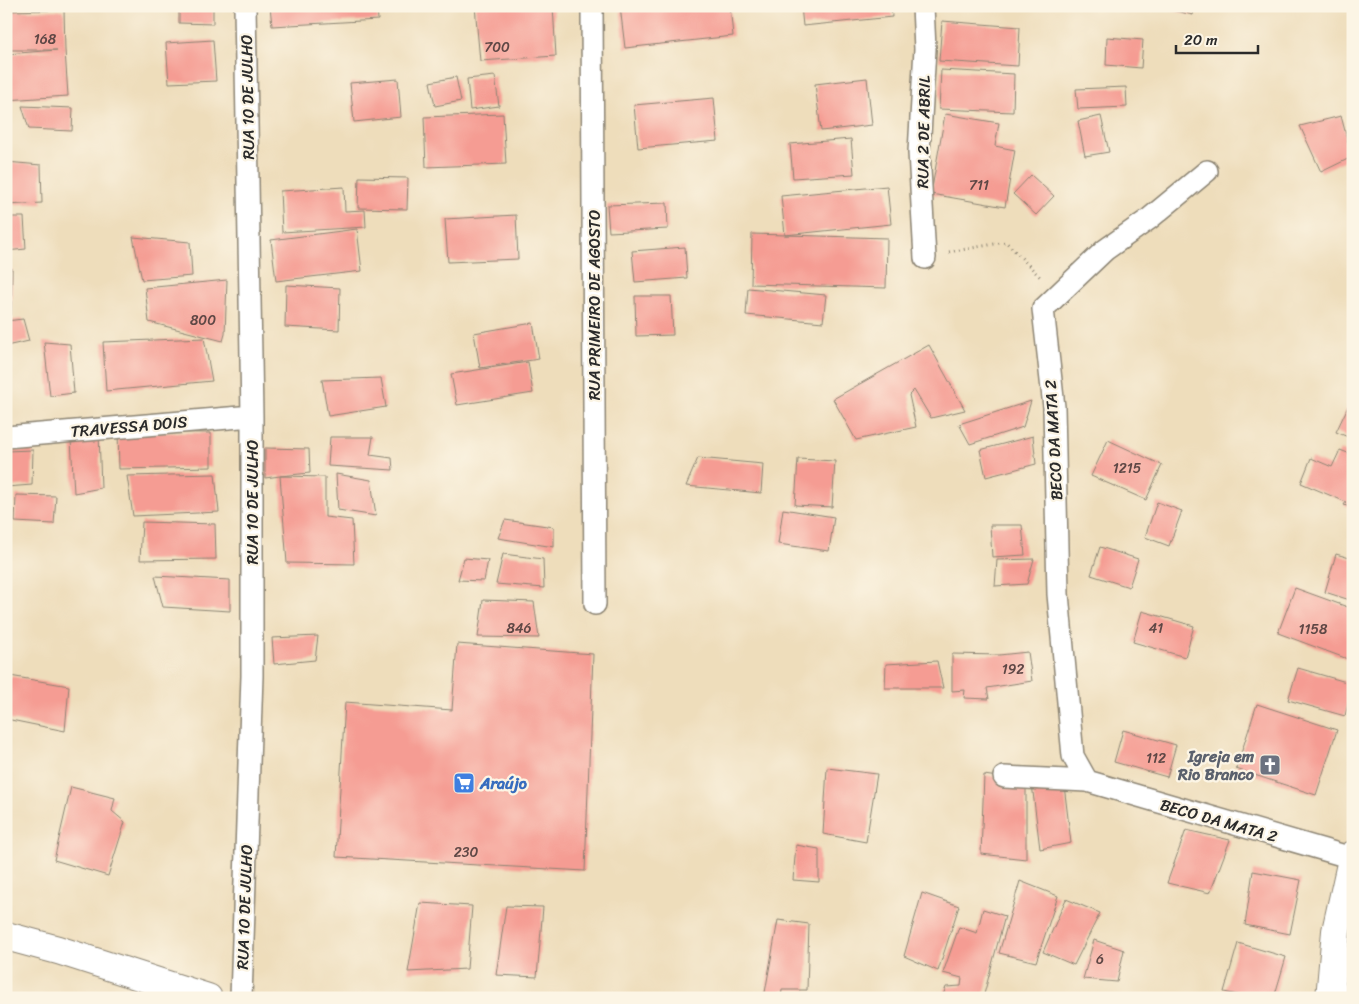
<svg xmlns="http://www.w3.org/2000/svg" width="1359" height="1004" viewBox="0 0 1359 1004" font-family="Sriracha,sans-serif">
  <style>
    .building { fill: #f59c93 }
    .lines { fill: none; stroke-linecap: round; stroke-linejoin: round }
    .street-casing { stroke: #8c8473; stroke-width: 24 }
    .secondary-casing { stroke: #8c8473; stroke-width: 30 }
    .path { stroke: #8c8473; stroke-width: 3; stroke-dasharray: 1 4; stroke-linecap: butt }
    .street { stroke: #fff; stroke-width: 21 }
    .secondary { stroke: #fff; stroke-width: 28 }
    .labels { text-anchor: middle; stroke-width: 4.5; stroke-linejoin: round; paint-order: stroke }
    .number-label { font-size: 14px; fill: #5e4745 }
    .street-label { font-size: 16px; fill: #2b2b2b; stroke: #fcf5e5 }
    .worship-label { font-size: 16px; font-weight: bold; fill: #5b616d; stroke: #fcf5e5; text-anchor: end }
    .shop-label { font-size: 16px; font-weight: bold; fill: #366cbe; stroke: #fcf5e5; text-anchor: start }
  </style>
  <rect width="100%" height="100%" fill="#fcf5e5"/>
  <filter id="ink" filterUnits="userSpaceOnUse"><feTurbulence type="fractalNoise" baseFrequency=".02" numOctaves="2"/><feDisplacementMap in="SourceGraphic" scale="10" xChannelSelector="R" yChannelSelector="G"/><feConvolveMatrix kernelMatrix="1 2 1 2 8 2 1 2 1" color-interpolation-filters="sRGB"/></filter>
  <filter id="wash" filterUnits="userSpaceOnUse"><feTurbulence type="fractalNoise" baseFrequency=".0096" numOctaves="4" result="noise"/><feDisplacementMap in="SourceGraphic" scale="20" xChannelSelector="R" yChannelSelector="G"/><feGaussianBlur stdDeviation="1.12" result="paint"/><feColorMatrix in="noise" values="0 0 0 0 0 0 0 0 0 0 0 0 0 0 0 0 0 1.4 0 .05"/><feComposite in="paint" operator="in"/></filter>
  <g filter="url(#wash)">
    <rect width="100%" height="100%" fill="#edb"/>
    <g id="blocks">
      <!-- building -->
      <path class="building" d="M179 6H213V24L179 23Z
        M270 6H377L378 20 272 26Z
        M475 6H553L556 56 480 61Z
        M620 6H730L733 36 625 48Z
        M801 6H891L892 17 803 26Z
        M1164 6H1195L1193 15 1163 8Z
        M64 10 65 50 68 96 6 100V54L57 50H6V11Z
        M942 21 1020 27 1018 66 939 61Z
        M1107 37 1143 40 1141 68 1106 65Z
        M213 40 216 81 169 83 166 43Z
        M941 70 1014 74 1013 112 939 109Z
        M495 76 499 106 470 110 467 79Z
        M456 77 461 101 435 106 430 82Z
        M867 78 872 125 821 131 815 84Z
        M398 79 401 117 354 122 350 83Z
        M1126 87 1127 107 1078 109 1076 89Z
        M714 98 718 141 638 148 634 105Z
        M22 106 73 108 72 131 29 129Z
        M503 114 506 164 426 167 424 117Z
        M945 114 999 123 995 146 1015 150 1005 207 931 194Z
        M1101 116 1109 152 1085 156 1078 121Z
        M1341 116 1352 157 1321 172 1300 126Z
        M851 139 854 174 793 178 790 144Z
        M6 162 41 165 42 203 6 205Z
        M1031 175 1054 196 1036 215 1013 194Z
        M359 177 408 178 407 209 358 208Z
        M887 186 891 224 785 235 781 196Z
        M344 187 345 211 365 210 366 227 282 232 280 191Z
        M667 203 668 229 609 232 607 205Z
        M516 215 518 259 448 262 445 219Z
        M6 217H24L26 249 6 251Z
        M357 229 362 271 276 281 271 240Z
        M752 234 887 238 886 288 751 284Z
        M133 237 190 242 192 276 142 280Z
        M685 247 687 278 635 282 632 251Z
        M6 269H12L11 315H6Z
        M227 280 225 334 223 341 149 322 145 288Z
        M286 285 340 288 339 330 285 327Z
        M748 288 826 295 823 322 746 315Z
        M635 296H671L673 335 636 336Z
        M23 319 29 341 6 346V321Z
        M533 323 539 359 480 368 474 333Z
        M204 338 212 381 106 391 103 342Z
        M44 342 70 344 74 393 50 396Z
        M929 345 965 410 931 418 914 390 909 395 916 427 856 440 833 399Z
        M528 362 533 393 457 405 451 374Z
        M381 378 386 407 328 416 322 380Z
        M1353 396V439L1336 432Z
        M1031 401 1023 427 970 444 959 424Z
        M118 432 211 433V467L119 469Z
        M99 433 101 488 74 493 71 439Z
        M1033 436 1036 464 986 477 980 450Z
        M330 437H373L370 455 392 458 393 470 328 466Z
        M1108 440 1162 465 1146 500 1091 476Z
        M265 448 309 449 310 473 280 476 325 477V517L352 520 354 564 287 563 280 476 265 478Z
        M33 450 32 485 6 487V451Z
        M1340 450 1353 455V508L1344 505 1346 502 1301 483 1311 458 1332 467Z
        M698 458 763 464 761 493 686 486Z
        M798 459 835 461 832 507 795 505Z
        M215 474 219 512 133 516 127 476Z
        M336 474 371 480 376 516 338 510Z
        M16 495 56 496 54 524 15 522Z
        M1157 502 1182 511 1169 546 1145 537Z
        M783 509 834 517 829 551 778 544Z
        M505 520 554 527V547L498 538Z
        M142 522 215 524 216 559 140 560Z
        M990 525H1022L1025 555 992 557Z
        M1100 547 1138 559 1129 587 1091 575Z
        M503 554 543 559 544 588 496 584Z
        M1336 554 1353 559V601L1325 592Z
        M464 558 488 560 484 581 458 580Z
        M1034 559 1027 584 995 586 997 560Z
        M155 576 230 580V611L163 607Z
        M1295 588 1353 609V661L1278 633Z
        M483 600 534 602 539 638 478 637Z
        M1142 611 1194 626 1185 657 1133 642Z
        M318 636 315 660 274 664 272 638Z
        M457 644 593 654 585 871 336 857 345 702 452 710Z
        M1028 652 1032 681 987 688 989 699 964 698 965 690 952 691V654L999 655Z
        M937 661 943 688H885L886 664Z
        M1298 668 1353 684 1345 716 1288 700Z
        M10 676 69 686 65 731 6 719V704Z
        M1257 704 1337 730 1316 795 1236 769Z
        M1123 730 1176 745 1167 777 1114 762Z
        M827 768 877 774 866 842 823 834Z
        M984 775 1026 781V859L981 854Z
        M1032 784 1064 785 1071 843 1040 849Z
        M71 787 115 798 112 811 125 822 108 876 54 860Z
        M1186 830 1230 840 1210 893 1167 883Z
        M796 845 819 849V882L793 880Z
        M1253 871 1301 880 1290 934 1245 925Z
        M1020 881 1058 896 1036 962 999 953Z
        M922 893 959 906 938 971 904 956Z
        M1066 899 1100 913 1074 965 1043 952Z
        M420 903 472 906 467 969 408 972Z
        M506 906 543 907 537 977 496 975Z
        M983 909 1005 916 983 998H942L946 987 961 986 962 978 943 973 959 927 977 933Z
        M778 920 809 924 807 990H782L781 998H764Z
        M1094 940 1124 950 1117 982 1083 979Z
        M1238 943 1286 957 1274 998H1251L1224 992Z"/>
    </g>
  </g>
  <g filter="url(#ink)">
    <use href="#blocks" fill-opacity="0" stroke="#8c8473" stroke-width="1"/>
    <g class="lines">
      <!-- street casing -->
      <g class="street-casing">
        <path id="street" d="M592 6 595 604
          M923 6 925 49 919 152 925 258
          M6 437 252 416
          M1004 777 1087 781 1352 858
          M1087 781 1073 756 1058 594 1054 407 1043 309 1105 250 1149 219 1207 171
          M1330 997 1353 994
          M241 998 252 676V416L245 6"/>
      </g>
      <!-- secondary casing -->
      <g class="secondary-casing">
        <path id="secondary" d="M6 936 58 950 208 998
          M1330 998 1336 931 1353 855"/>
      </g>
      <!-- path -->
      <path class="path" d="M949 252 1006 242 1042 279"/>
      <!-- street -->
      <use href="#street" class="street"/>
      <!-- secondary -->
      <use href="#secondary" class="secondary"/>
    </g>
  </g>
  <!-- icons -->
  <defs>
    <g id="church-square" transform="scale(1.125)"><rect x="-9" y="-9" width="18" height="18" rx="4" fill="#6b7280" stroke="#fcf5e5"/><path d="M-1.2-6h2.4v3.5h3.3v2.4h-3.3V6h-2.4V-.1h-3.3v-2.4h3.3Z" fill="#fff"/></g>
    <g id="supermarket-square" transform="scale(1.125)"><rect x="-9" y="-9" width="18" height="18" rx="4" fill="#3f7fe0" stroke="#fcf5e5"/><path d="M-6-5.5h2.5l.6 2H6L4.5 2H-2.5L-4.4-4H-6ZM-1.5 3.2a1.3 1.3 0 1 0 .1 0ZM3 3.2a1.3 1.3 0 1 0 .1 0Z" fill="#fff"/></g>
  </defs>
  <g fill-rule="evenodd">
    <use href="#church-square" x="1270" y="765"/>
    <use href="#supermarket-square" x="464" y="783"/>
  </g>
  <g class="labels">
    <!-- number labels -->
    <g class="number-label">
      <text x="45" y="44">168</text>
      <text x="497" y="52">700</text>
      <text x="979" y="190">711</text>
      <text x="203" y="325">800</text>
      <text x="1127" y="473">1215</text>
      <text x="519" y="633">846</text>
      <text x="1156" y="633">41</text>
      <text x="1313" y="634">1158</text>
      <text x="1013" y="674">192</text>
      <text x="1156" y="763">112</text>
      <text x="466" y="857">230</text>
      <text x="1100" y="964">6</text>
    </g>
    <!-- street labels -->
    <g class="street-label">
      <text transform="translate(247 97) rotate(-91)" y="6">RUA 10 DE JULHO</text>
      <text transform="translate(923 132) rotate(-89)" y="6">RUA 2 DE ABRIL</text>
      <text transform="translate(594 305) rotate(-90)" y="6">RUA PRIMEIRO DE AGOSTO</text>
      <text transform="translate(129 426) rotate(-5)" y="6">TRAVESSA DOIS</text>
      <text transform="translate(1053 440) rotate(-93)" y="6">BECO DA MATA 2</text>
      <text transform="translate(252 502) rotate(-90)" y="6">RUA 10 DE JULHO</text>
      <text transform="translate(1219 820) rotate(16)" y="6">BECO DA MATA 2</text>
      <text transform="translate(244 907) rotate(-88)" y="6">RUA 10 DE JULHO</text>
    </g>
    <!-- worship labels -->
    <g class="worship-label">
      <text x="1254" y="762">Igreja em<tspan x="1254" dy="18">Rio Branco</tspan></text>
    </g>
    <!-- shop labels -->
    <g class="shop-label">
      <text x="480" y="789">Araújo</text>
    </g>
  </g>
  <!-- margin -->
  <rect width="1359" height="1004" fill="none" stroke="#fcf5e5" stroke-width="25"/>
  <!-- scale -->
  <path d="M1176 45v8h82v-8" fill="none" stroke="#2b2b2b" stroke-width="2.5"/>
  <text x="1184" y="45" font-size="15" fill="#2b2b2b" stroke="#fcf5e5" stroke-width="4" paint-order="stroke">20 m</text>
</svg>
